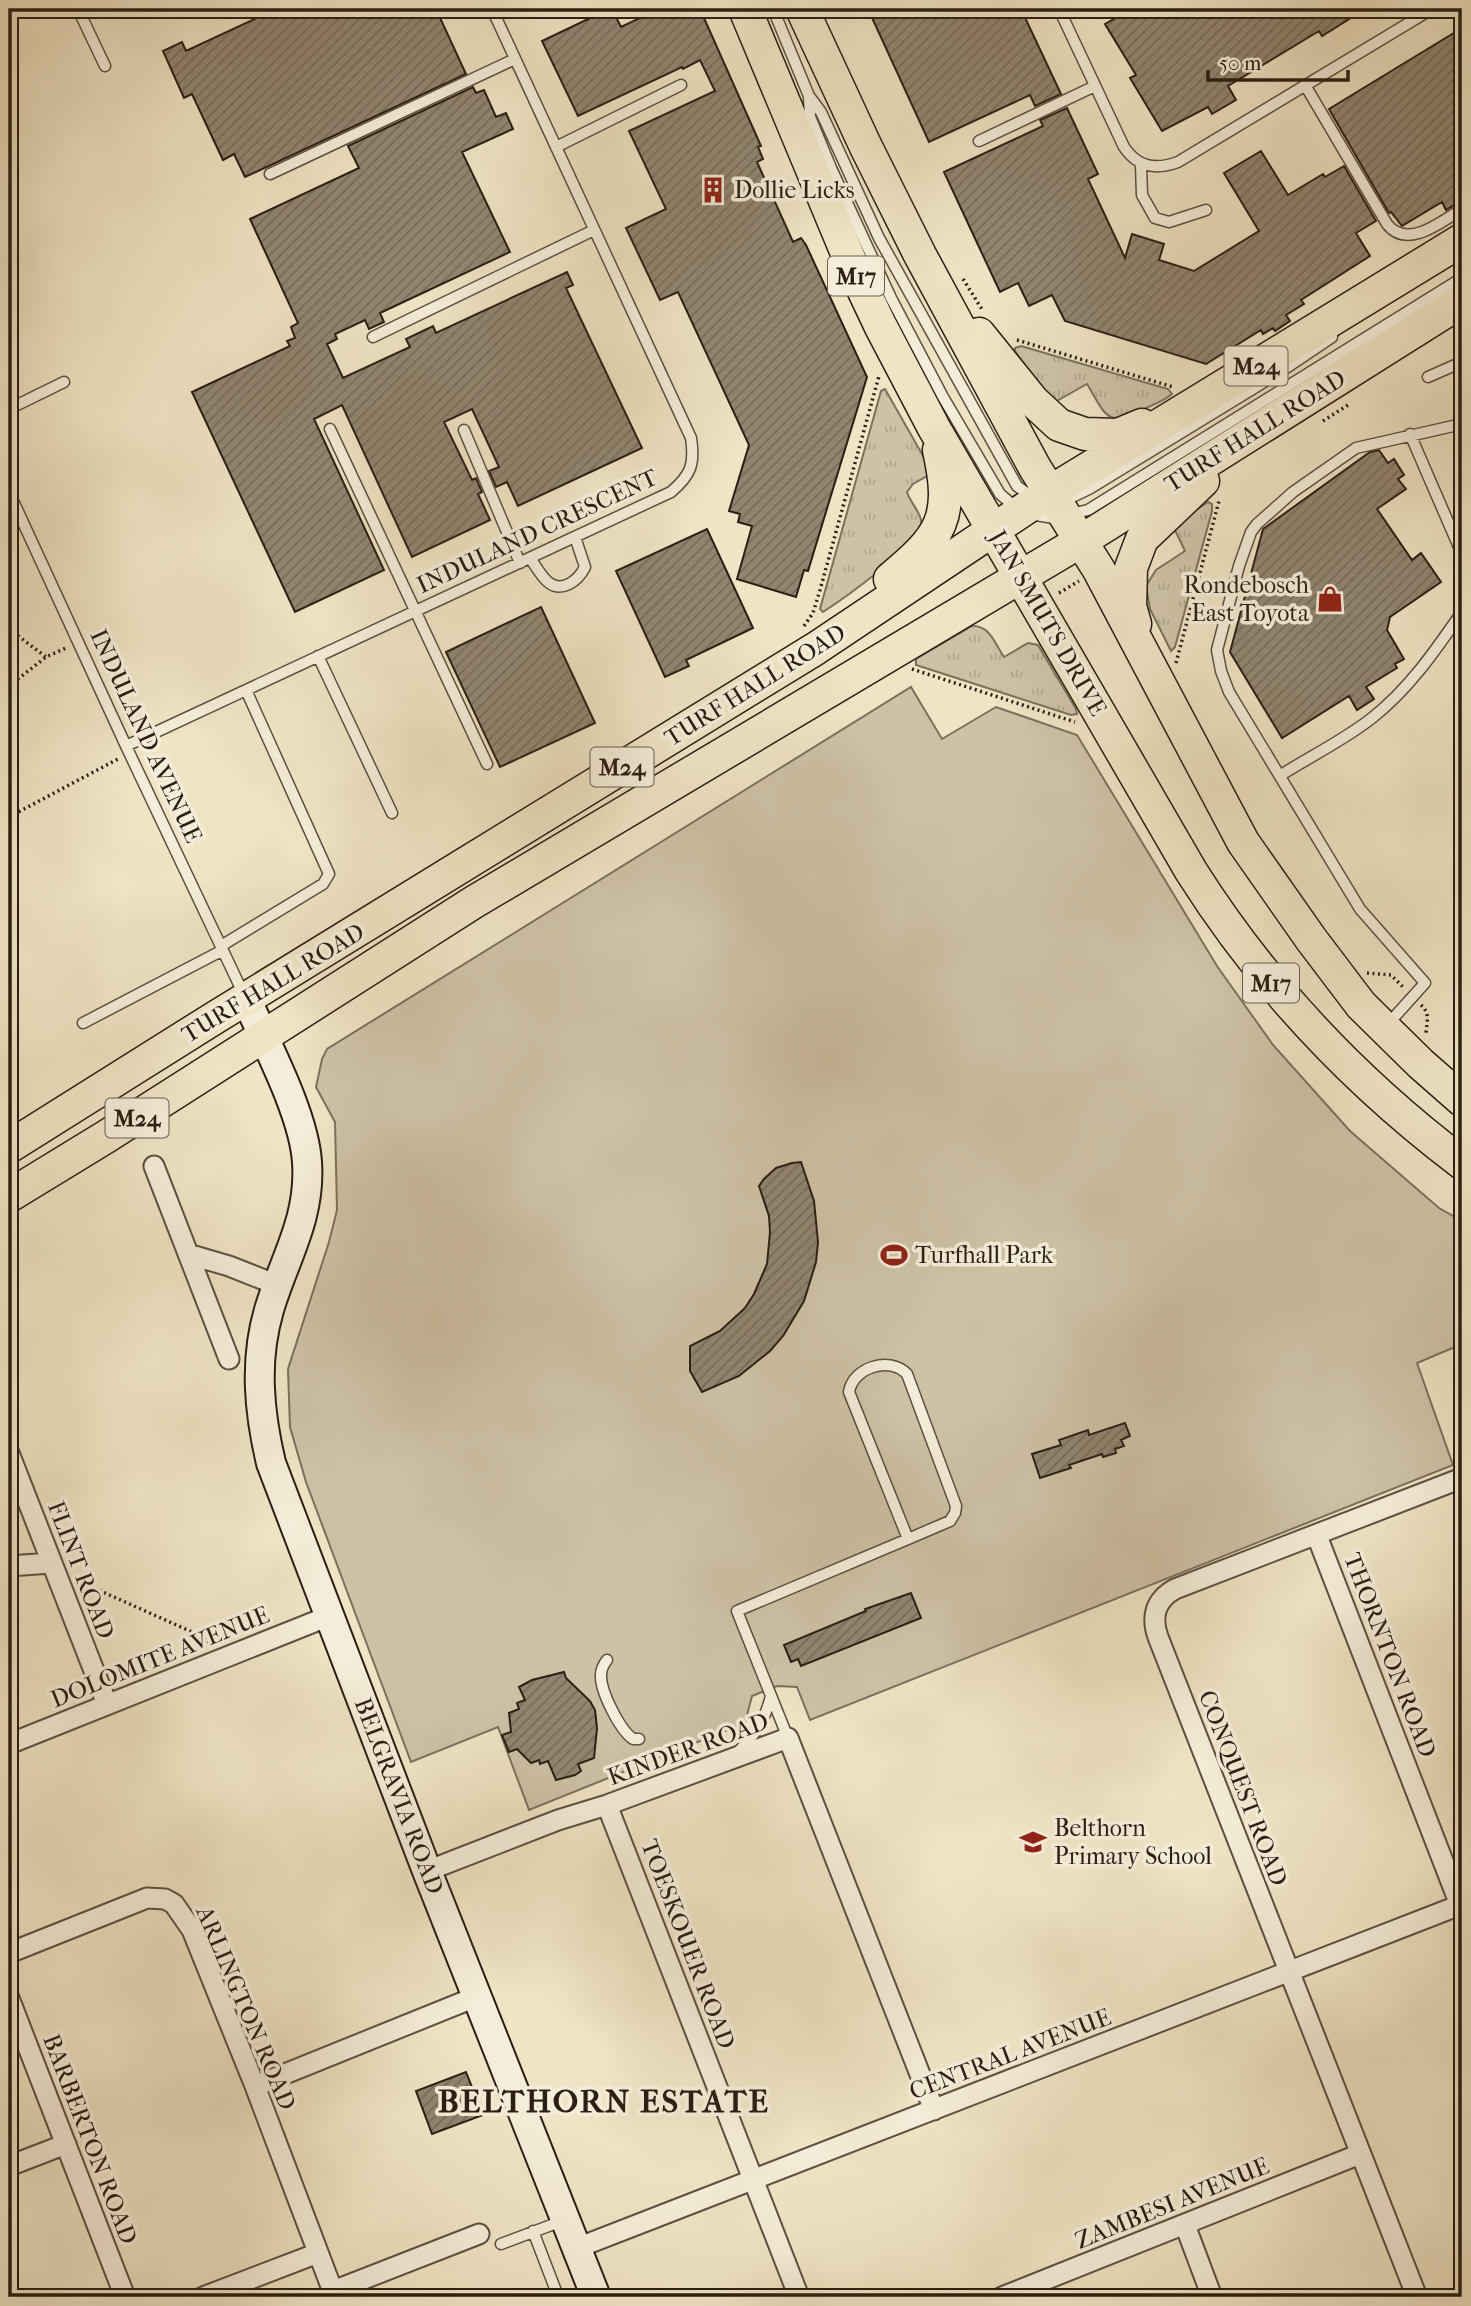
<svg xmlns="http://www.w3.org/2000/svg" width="1471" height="2306" viewBox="0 0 1471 2306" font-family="'IM FELL French Canon',serif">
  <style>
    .grass { fill: url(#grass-tufts); stroke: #7c705d; stroke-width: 2 }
    .garden { fill: #cec2a6; stroke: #7c705d; stroke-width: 2 }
    .building { fill: url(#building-hatch); stroke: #2b1e14; stroke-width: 2 }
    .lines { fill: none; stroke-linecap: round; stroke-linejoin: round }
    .lane-casing { stroke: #5c5040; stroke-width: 13 }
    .street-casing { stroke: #5c5040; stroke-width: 23 }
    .secondary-casing { stroke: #2b1e14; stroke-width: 32 }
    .primary-casing { stroke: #2b1e14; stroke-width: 35 }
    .path { stroke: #2b1e14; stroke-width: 3.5; stroke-dasharray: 2 3.5; stroke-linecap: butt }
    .lane { stroke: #f5edd9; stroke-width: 10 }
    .street { stroke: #f5edd9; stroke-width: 19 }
    .secondary { stroke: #f5edd9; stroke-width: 28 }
    .primary { stroke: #efe4c4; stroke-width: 32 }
    .labels { text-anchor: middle; stroke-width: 7; stroke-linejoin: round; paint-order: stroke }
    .shield { fill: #f5edd9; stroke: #685c4f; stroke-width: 2 }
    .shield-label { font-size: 23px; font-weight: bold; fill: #2b1e14 }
    .poi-label { font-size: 24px; fill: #2b1e14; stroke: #f5edd9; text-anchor: start }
    .street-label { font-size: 24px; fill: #2b1e14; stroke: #f5edd9 }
    .district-label { font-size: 32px; font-weight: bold; letter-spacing: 2px; fill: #2b1e14; stroke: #f5edd9 }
  </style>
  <defs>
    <pattern id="grass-tufts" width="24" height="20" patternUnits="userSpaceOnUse" patternTransform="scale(1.75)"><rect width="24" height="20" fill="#cec2a6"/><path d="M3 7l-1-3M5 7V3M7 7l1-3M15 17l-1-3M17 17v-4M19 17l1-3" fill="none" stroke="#b1a68e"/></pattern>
    <pattern id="building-hatch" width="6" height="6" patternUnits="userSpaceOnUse" patternTransform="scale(1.75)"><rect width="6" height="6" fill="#918570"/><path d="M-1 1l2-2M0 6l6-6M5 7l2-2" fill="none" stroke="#776c5b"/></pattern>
  </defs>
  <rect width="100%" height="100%" fill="#efe4c4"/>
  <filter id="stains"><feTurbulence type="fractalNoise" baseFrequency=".00286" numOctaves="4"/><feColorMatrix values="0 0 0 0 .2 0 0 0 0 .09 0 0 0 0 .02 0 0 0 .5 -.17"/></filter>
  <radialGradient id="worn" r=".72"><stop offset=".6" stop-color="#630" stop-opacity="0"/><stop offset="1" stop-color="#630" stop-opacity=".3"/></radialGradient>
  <!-- grass -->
  <path class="grass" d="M1021 346 1168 389 1172 394C1164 401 1152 405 1142 410 1106 429 1105 413 1087 384L1053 403 1042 392 1015 351V348Z
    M885 389 926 461 929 475 913 484 907 492C910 503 924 515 921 527 915 548 843 599 823 612L820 609 881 391Z
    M1208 502 1212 504V511L1175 647 1171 651 1150 609 1146 586 1156 570 1185 551 1175 530 1178 522Z
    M972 626C990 625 995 644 1004 657L1028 643 1038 645 1076 709 1077 714 1071 715 916 665V659Z"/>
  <!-- garden -->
  <path class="garden" d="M911 687 942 739 996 707 1077 735 1217 966 1273 1045 1350 1131 1439 1208 1462 1221V1344L1417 1363 1453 1465 810 1720 797 1687 777 1686 752 1696 745 1723 529 1810 498 1727 411 1762 306 1482 290 1427 288 1369 329 1242 337 1210 335 1122 316 1087 322 1059 327 1049Z"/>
  <!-- building -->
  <path class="building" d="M276 9H436L466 74 245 177 234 154 223 160 192 94 184 98 163 51 182 42 186 51Z
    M609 9H612L621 27 659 9H700L761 146 758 147 763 159 757 162 793 242 801 238 806 245 867 377 808 571 804 570 796 597 737 579 752 526 738 522 740 514 729 511 749 445 678 292 660 300 626 228 666 209 629 131 715 91 700 60 683 69 682 67 578 116 542 41Z
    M868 9H1021L1061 94 1035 106 1030 95 929 142Z
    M1131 9H1365L1322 36 1319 31 1228 86 1236 100 1212 114 1208 107 1162 131 1130 78 1136 75 1105 24Z
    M1462 28V200L1446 210 1442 202 1402 226 1391 212 1389 213 1329 109Z
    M473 87 476 93 484 90 496 117 506 113 513 129 462 152 510 252 380 313 384 322 369 329 365 320 335 334 337 339 327 344 343 378 410 347 406 339 433 326 436 333 567 272 573 285 566 288 642 448 518 506 507 482 496 487 489 471 499 467 472 409 444 422 472 480 476 478 482 492 478 494 490 520 412 557 342 405 314 419 384 570 295 612 192 392 290 346 287 341 295 338 291 327 298 323 250 219 359 168 348 146Z
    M1067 108 1098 174 1088 179 1125 258 1132 234 1164 244 1159 260 1194 271 1259 231 1224 173 1261 151 1288 195 1323 174 1325 177 1344 166 1376 221 1356 233 1370 256 1301 300 1304 304 1286 315 1290 321 1275 331 1273 328 1263 334 1261 330 1206 364 1065 321 1052 295 1029 306 1018 283 1000 292 944 172 1043 126 1040 120Z
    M1379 450 1388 463 1394 459 1404 475 1398 479 1406 489 1377 509 1412 560 1421 553 1441 582 1390 617 1387 630 1404 659 1395 664 1397 668 1366 687 1374 699 1357 710 1349 696 1282 738 1230 652 1263 529 1370 452Z
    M707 529 753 628 686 660 689 666 665 677 616 571Z
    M541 607 595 723 500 767 446 652Z
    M801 1162 814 1201 818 1242 816 1262 804 1301 783 1336 770 1351 739 1376 702 1392 690 1371V1346L720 1331 745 1308 754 1294 767 1264 770 1232 769 1216 759 1186 764 1179 776 1168 792 1163Z
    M1125 1423 1130 1436 1121 1440 1124 1446 1115 1449 1116 1453 1103 1457 1102 1454 1069 1465 1071 1468 1040 1478 1032 1454 1061 1445 1059 1440 1088 1430 1089 1435Z
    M911 1593 921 1618 801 1666 798 1659 791 1662 784 1645 866 1611 865 1609Z
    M564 1672 566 1678 590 1701 595 1710 597 1728 594 1758 578 1764 581 1771 575 1775 556 1780 548 1761 540 1764 539 1760 531 1763 517 1749 509 1752 502 1735 511 1732 509 1713 519 1709 517 1703 525 1700 519 1687 532 1680Z
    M466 2072 483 2115 432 2134 416 2091Z"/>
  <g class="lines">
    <!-- lane casing -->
    <g class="lane-casing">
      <path id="lane" d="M78 9 105 66
        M773 9 809 96 821 112 879 238 1017 486 1032 497
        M1059 9 1124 147C1138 168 1156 170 1178 162L1432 9
        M1305 85 1387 224C1407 250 1441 222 1462 209
        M809 97 810 117 831 168 891 298 943 397 1000 494 1016 508
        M979 141 1095 86
        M556 147 681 85
        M1141 165 1142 195 1155 218 1169 222 1206 210
        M270 174 515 59
        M373 337 594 230
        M1428 377 1462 362
        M9 409 64 382
        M330 429 487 764
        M464 430 520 563
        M1410 434 1462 554
        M9 492 126 746 244 995
        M1061 500 1070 498 1089 489 1274 376 1332 337
        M1030 514 1054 518 1088 510 1462 278
        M530 558C540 572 549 594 569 584 577 580 581 575 585 567L575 537
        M318 656 392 813
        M126 746 671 492C691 475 695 464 691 438L492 9
        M1281 775C1311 756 1344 740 1372 718 1409 689 1435 651 1462 612
        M221 946 323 884 329 874 246 690
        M83 1023 223 950
        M1388 1024 1425 983 1360 909 1229 692 1221 671 1217 650 1239 566 1251 532 1257 524 1293 492 1356 448 1462 424
        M607 1660C603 1665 601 1669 601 1675 600 1691 620 1730 633 1739H639
        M788 1738 737 1611 908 1539 849 1392C853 1367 890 1356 907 1374L956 1506 955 1513 950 1521 908 1539
        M739 1751C757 1732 764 1722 771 1696
        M533 2231 556 2291
        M501 2244 562 2221"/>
    </g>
    <!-- street casing -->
    <g class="street-casing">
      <path id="street" d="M154 1166 229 1359
        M188 1254 229 1266 277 1285
        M9 1453 107 1704
        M1317 1536 1462 1910
        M9 1566 51 1563
        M9 1744 329 1616
        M607 1805 799 2297
        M427 1871 558 1820 607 1805 788 1738 934 2110
        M9 1953 147 1898 165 1899 174 1904 192 1930 255 2086 335 2297
        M9 1998 125 2297
        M255 2086 478 1996
        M9 2166 66 2144
        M1185 2225 1212 2297
        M577 2248 1460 1905
        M333 2291 479 2234
        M203 2297 318 2253
        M1002 2297 1360 2154
        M1417 2297 1158 1637C1151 1617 1155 1600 1175 1589L1462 1478"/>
    </g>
    <!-- secondary casing -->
    <g class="secondary-casing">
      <path id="secondary" d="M246 998C266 1044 304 1114 307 1162 311 1219 284 1259 269 1310 254 1361 259 1412 271 1463L427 1871 596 2297"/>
    </g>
    <!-- primary casing -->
    <g class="primary-casing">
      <path id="primary" d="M745 9 854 270 880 325 934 428 1191 871C1263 985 1355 1082 1462 1163
        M802 9 866 147 920 255 1035 468 1099 570 1243 842 1311 939 1361 1005 1421 1064 1462 1100
        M979 334 1033 401 1059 425 1085 434 1118 435 1142 425
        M890 579C942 536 954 518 939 450
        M1135 624 1130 606 1131 568 1142 539 1203 481
        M9 1147 216 1017 815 649 1050 492 1462 240
        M9 1196 104 1138 474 902 1081 541 1462 301"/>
    </g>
    <!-- path -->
    <path class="path" d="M963 279 983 311
      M1017 340 1173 387
      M1323 421 1348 405
      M1059 593 1079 581
      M804 626 813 613 820 590 879 376
      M9 629 46 657
      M1176 663 1219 501
      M912 669 1075 722
      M9 686 46 657 68 647
      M9 817 118 759
      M1367 973 1391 975 1403 987
      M1421 1005C1430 1013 1427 1021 1426 1033
      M94 1588 201 1636 208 1641 210 1645"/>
    <!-- lane -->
    <use href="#lane" class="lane"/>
    <!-- street -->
    <use href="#street" class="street"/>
    <!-- secondary -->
    <use href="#secondary" class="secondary"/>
    <!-- primary -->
    <use href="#primary" class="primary"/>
  </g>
  <!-- icons -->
  <defs>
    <g id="building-bare" transform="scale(2.1)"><path d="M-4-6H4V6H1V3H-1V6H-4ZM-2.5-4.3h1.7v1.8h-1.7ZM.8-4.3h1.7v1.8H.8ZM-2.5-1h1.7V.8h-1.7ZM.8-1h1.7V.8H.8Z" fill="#8f2418" stroke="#f5edd9" stroke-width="2.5" paint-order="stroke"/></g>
    <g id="shop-bare" transform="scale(2.1)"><path d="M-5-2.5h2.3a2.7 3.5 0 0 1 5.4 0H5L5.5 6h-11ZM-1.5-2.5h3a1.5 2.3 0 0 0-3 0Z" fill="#8f2418" stroke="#f5edd9" stroke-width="2.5" paint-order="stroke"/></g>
    <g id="stadium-bare" transform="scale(2.1)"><path d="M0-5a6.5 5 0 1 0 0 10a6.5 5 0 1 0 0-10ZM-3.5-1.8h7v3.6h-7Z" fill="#8f2418" stroke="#f5edd9" stroke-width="2.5" paint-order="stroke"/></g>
    <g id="school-bare" transform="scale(2.1)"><path d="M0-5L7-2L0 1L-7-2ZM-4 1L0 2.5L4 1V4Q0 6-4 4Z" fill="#8f2418" stroke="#f5edd9" stroke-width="2.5" paint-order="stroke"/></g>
  </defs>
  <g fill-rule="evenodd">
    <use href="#building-bare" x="713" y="190"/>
    <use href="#shop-bare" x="1330" y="599"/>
    <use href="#stadium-bare" x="894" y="1255"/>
    <use href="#school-bare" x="1033" y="1842"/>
  </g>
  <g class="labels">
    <!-- shield labels -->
    <g class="shield">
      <rect x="828" y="256.5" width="56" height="39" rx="5"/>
      <rect x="1224.5" y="346.5" width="63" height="39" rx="5"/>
      <rect x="590.5" y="747.5" width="63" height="39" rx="5"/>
      <rect x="1243" y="963.5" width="56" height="39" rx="5"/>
      <rect x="105.5" y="1098.5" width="63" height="39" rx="5"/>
    </g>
    <g class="shield-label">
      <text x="856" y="284">M17</text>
      <text x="1256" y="374">M24</text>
      <text x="622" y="775">M24</text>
      <text x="1271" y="991">M17</text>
      <text x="137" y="1126">M24</text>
    </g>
    <!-- poi labels -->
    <g class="poi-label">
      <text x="734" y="198">Dollie Licks</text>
      <text x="1309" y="593" text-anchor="end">Rondebosch<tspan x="1309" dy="28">East Toyota</tspan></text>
      <text x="915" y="1263">Turfhall Park</text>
      <text x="1054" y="1836">Belthorn<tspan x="1054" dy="28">Primary School</tspan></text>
    </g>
    <!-- street labels -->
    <g class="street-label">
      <text transform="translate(1255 431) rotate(-32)" y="8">TURF HALL ROAD</text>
      <text transform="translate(537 531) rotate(-25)" y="8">INDULAND CRESCENT</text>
      <text transform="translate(1048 623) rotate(60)" y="8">JAN SMUTS DRIVE</text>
      <text transform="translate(755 685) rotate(-32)" y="8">TURF HALL ROAD</text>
      <text transform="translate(146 736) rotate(65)" y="8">INDULAND AVENUE</text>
      <text transform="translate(273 983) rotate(-31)" y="8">TURF HALL ROAD</text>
      <text transform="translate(81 1570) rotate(69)" y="8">FLINT ROAD</text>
      <text transform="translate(1390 1655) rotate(69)" y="8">THORNTON ROAD</text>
      <text transform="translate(160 1657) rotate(-22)" y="8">DOLOMITE AVENUE</text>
      <text transform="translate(688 1749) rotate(-20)" y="8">KINDER ROAD</text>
      <text transform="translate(1243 1788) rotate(69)" y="8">CONQUEST ROAD</text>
      <text transform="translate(399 1796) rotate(69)" y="8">BELGRAVIA ROAD</text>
      <text transform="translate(688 1944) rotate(69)" y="8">TOESKOUER ROAD</text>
      <text transform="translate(246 2008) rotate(67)" y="8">ARLINGTON ROAD</text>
      <text transform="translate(1010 2054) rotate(-21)" y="8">CENTRAL AVENUE</text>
      <text transform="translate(90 2139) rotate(69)" y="8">BARBERTON ROAD</text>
      <text transform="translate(1172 2203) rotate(-22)" y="8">ZAMBESI AVENUE</text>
    </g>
    <!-- district labels -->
    <g class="district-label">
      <text x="604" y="2112">BELTHORN ESTATE</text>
    </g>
  </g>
  <!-- margin -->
  <rect width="1471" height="2306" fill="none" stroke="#efe4c4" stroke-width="35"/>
  <rect x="10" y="10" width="1450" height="2285" fill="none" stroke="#2b1e14" stroke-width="3.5"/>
  <rect x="18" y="18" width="1436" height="2271" fill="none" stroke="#2b1e14" stroke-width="2"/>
  <!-- scale -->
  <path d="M1208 70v10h140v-10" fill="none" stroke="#2b1e14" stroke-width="3.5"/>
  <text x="1219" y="70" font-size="21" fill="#2b1e14" stroke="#f5edd9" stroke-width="5" paint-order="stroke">50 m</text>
  <rect width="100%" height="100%" filter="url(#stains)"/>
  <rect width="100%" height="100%" fill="url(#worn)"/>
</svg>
